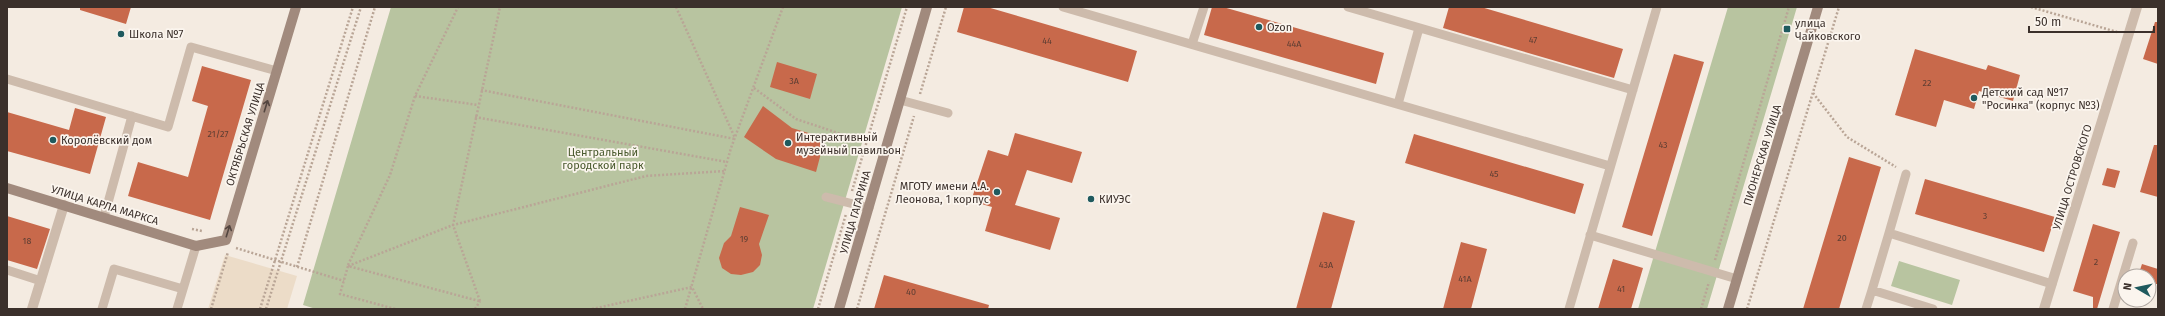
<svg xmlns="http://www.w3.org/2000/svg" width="2165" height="316" viewBox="0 0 2165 316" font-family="'Fira Sans',sans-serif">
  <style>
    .green { fill: #b8c4a0 }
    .plaza { fill: #ecdcc8 }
    .building { fill: #c8694b }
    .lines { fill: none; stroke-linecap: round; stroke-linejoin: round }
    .path { stroke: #b9a596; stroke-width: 2.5; stroke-dasharray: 2 2; stroke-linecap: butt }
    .lane { stroke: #cdbbac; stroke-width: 9 }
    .street { stroke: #cdbbac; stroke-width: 10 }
    .secondary { stroke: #a18a7d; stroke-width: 10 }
    .oneway { stroke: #544640 }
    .poi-dot { fill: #1f5a5e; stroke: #fbf5ee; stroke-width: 1.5 }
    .labels { text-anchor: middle; stroke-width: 3.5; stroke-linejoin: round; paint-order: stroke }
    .number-label { font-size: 9px; fill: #5e3e33 }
    .poi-label { font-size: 11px; fill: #3b302b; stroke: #fbf5ee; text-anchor: start }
    .street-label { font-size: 11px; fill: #3b302b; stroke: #fbf5ee }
    .park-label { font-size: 11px; fill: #4a5a2e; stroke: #fbf5ee }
  </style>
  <rect width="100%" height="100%" fill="#f4ebe1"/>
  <!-- green -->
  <path class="green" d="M391 7H902L813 309H316L303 305Z
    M1728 7H1797L1707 309H1638Z
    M1899 261 1960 280 1952 305 1891 286Z"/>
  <!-- plaza -->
  <path class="plaza" d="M225 255 297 276 287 309H208Z"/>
  <!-- building -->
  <path class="building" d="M80 7H131L126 24 80 10Z
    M964 7H987L1137 51 1128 82 957 32Z
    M1212 7H1223L1384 53 1376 84 1204 35Z
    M1449 7H1481L1623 49 1614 78 1443 28Z
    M2155 22H2158V64L2143 59Z
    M1915 49 1979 68 1986 70 1988 65 2020 75 2013 101 1979 91 1974 109 1944 100 1936 127 1895 115Z
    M1674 54 1704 62 1652 236 1622 227Z
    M777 62 817 74 810 99 770 87Z
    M202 66 251 80 210 220 128 196 138 162 188 177 208 106 192 101Z
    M763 106 792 128 825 138 816 172 776 159 744 137Z
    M75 108 106 117 90 174 7 151V112L69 130Z
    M1015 133 1082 152 1072 183 1027 170 1015 205 1060 218 1050 250 985 231 992 207 971 201 988 150 1008 156Z
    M1414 134 1584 184 1575 214 1405 163Z
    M2154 145H2158V197L2140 192Z
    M1849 157 1881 167 1839 309H1803Z
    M2107 168 2120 171 2115 188 2102 185Z
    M1925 179 2055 217 2044 252 1915 214Z
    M740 207 769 215 759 244 762 255 760 265 753 272 741 275 731 274 722 268 719 258 724 243 731 236Z
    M1323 212 1355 221 1331 309H1296Z
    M7 216 50 229 37 269 7 260Z
    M2093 224 2120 232 2097 309H2093V297L2073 291Z
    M1461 242 1487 249 1471 309H1443Z
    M1613 259 1643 268 1631 309H1598Z
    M2142 264 2158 269V284H2156L2151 301 2148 300 2149 276H2138Z
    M884 275 989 305 988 309H874Z"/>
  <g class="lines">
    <!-- path -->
    <path class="path" d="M676 7 735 138
      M2031 7 2117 32
      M754 88 796 119 862 141
      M481 90 735 139
      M1813 93 1847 137 1896 167
      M920 94 946 7
      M415 96 478 105
      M475 117 727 162
      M852 191 907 7
      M192 229 202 231
      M236 248 344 281
      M1715 260 1789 7
      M348 265 390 175 415 96 458 7
      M348 266 453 225 646 176 725 171
      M297 267 375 7
      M480 301 453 225 500 7
      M211 309 228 252
      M260 309 353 7
      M266 309 361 7
      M395 309 340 294 348 266 479 301
      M475 309 480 301
      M592 309 692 287 703 309
      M685 309 731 148 783 7
      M818 309 846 214
      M857 309 914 116
      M1701 309 1709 282
      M1747 309 1839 7"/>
    <!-- lane -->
    <path class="lane" d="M1063 7 1610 166
      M1348 7 1633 90
      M1192 44 1204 7
      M7 79 168 127 191 47 277 71
      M900 100 948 113
      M1398 104 1419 28
      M826 197 869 208
      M104 217 132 116
      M1889 233 1906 174
      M1590 235 1737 279
      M7 270 41 281
      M102 309 114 269 183 289
      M177 309 196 246
      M1569 309 1657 7
      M1866 309 1872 290
      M1933 309 1872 290 1889 233 2052 284
      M2113 309 2133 243"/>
    <!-- street -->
    <path class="street" d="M32 309 64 205
      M2044 309 2137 7"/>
    <!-- secondary -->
    <path class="secondary" d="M7 188 196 246 226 240 296 7
      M839 309 927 7
      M1728 309 1818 7"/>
  </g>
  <!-- one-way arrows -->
  <defs><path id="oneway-shaft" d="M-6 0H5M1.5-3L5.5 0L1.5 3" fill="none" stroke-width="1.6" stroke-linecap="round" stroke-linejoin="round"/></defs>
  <g class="oneway">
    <use href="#oneway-shaft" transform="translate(266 106) rotate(-73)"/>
    <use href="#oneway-shaft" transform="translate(228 231) rotate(-73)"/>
  </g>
  <!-- markers -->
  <g class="poi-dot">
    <circle cx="1259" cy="27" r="4"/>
    <rect x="1783" y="25" width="8" height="8" rx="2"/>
    <circle cx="121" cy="34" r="4"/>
    <circle cx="1974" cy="98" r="4"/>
    <circle cx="53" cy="140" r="4"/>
    <circle cx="788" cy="143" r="4"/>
    <circle cx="997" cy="192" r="4"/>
    <circle cx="1091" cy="199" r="4"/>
  </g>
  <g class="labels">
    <!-- number labels -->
    <g class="number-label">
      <text x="1533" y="43">47</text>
      <text x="1047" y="44">44</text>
      <text x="1294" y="47">44А</text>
      <text x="794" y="84">3А</text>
      <text x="1927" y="86">22</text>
      <text x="218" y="137">21/27</text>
      <text x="1663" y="148">43</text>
      <text x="1494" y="177">45</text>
      <text x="1985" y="219">3</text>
      <text x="1842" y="241">20</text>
      <text x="744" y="242">19</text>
      <text x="27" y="244">18</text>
      <text x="2096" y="265">2</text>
      <text x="1326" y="268">43А</text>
      <text x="1465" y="282">41А</text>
      <text x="1621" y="292">41</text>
      <text x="911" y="295">40</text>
    </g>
    <!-- poi labels -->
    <g class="poi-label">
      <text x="1795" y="27">улица<tspan x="1795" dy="13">Чайковского</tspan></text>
      <text x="1267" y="31">Ozon</text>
      <text x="129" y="38">Школа №7</text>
      <text x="1982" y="96">Детский сад №17<tspan x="1982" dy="13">"Росинка" (корпус №3)</tspan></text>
      <text x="796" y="141">Интерактивный<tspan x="796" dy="13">музейный павильон</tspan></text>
      <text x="61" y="144">Королёвский дом</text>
      <text x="989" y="190" text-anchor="end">МГОТУ имени А.А.<tspan x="989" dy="13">Леонова, 1 корпус</tspan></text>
      <text x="1099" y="203">КИУЭС</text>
    </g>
    <!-- street labels -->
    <g class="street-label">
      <text transform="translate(245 134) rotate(-73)" y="4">ОКТЯБРЬСКАЯ УЛИЦА</text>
      <text transform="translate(1762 155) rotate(-73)" y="4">ПИОНЕРСКАЯ УЛИЦА</text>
      <text transform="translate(2072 177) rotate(-73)" y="4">УЛИЦА ОСТРОВСКОГО</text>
      <text transform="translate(105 205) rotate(17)" y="4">УЛИЦА КАРЛА МАРКСА</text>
      <text transform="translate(855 212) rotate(-74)" y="4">УЛИЦА ГАГАРИНА</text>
    </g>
    <!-- park labels -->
    <g class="park-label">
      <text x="603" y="156">Центральный<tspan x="603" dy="13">городской парк</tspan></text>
    </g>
  </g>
  <!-- border -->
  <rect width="2165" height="316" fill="none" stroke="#3b302b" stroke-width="16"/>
  <!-- north arrow -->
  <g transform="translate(2137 288) rotate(279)"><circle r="19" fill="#fbf5ee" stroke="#aea6a0"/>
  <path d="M0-3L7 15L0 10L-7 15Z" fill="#1f5a5e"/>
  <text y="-6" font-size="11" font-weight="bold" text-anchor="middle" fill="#3b302b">N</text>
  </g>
  <!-- scale -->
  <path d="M2029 26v6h125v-6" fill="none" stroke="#3b302b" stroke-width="2"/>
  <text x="2035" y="26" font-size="12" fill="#3b302b" stroke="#fbf5ee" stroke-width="3" paint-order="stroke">50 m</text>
</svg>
